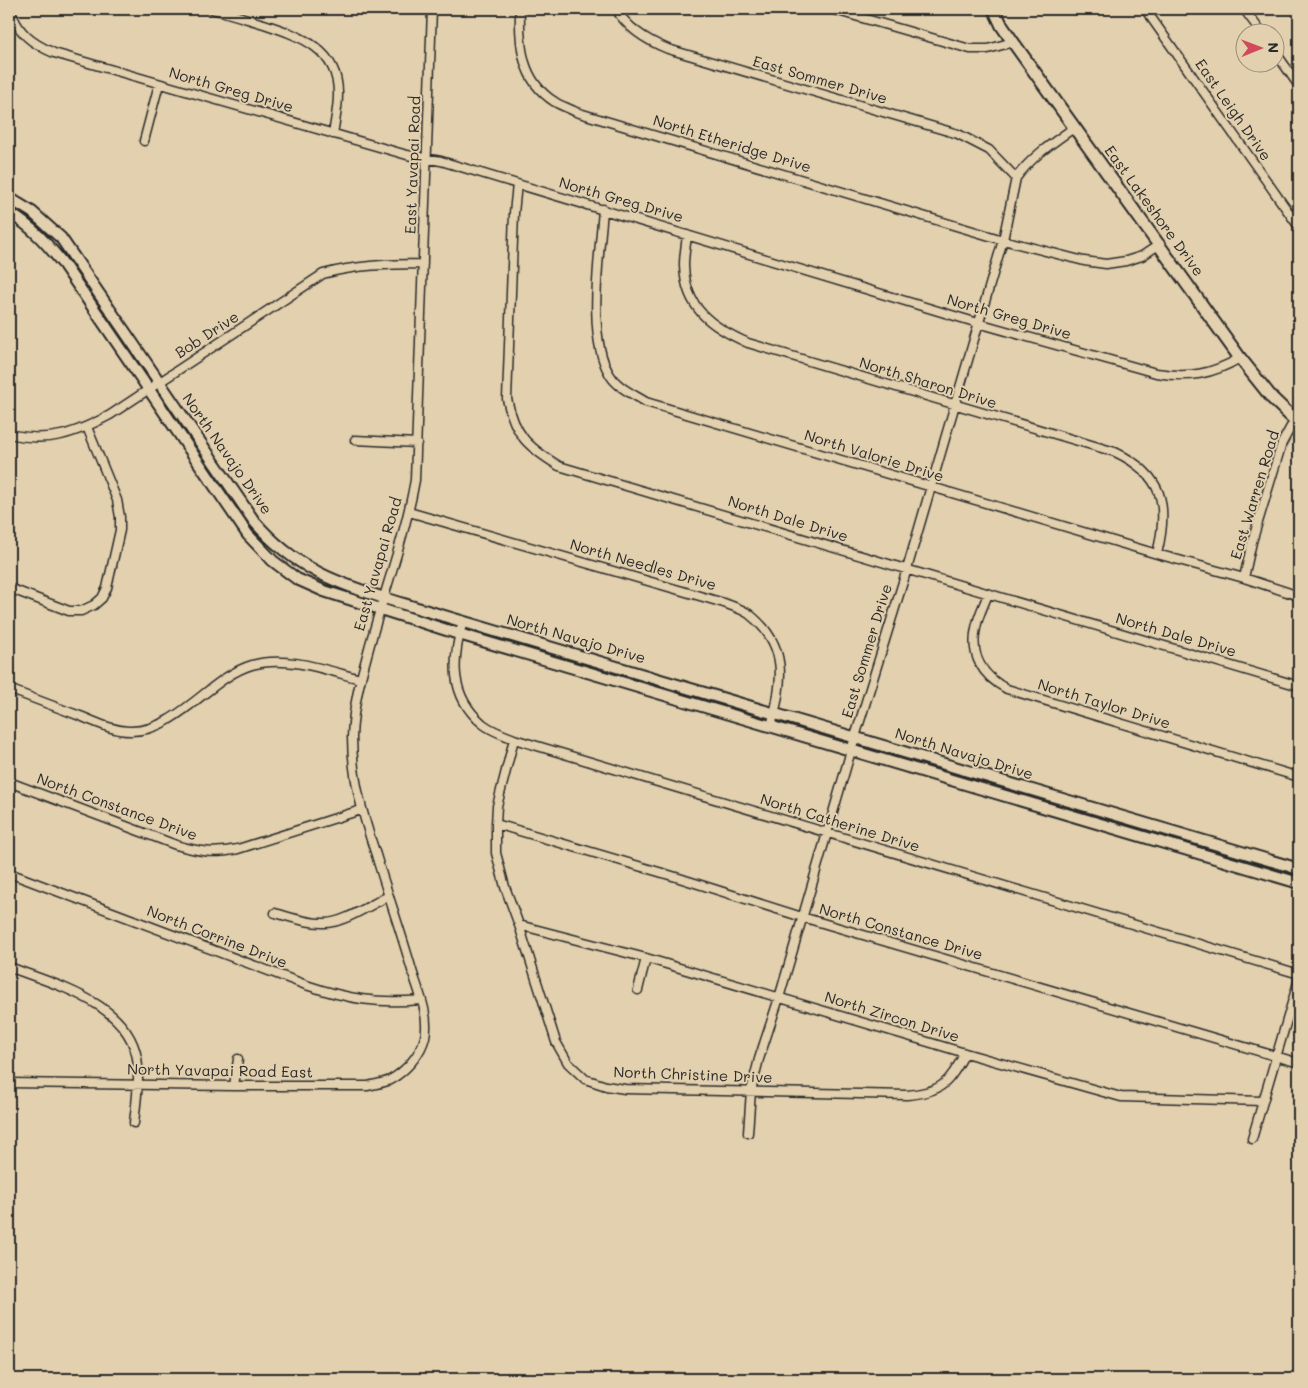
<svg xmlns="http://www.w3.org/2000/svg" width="1308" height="1388" viewBox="0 0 1308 1388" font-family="Mali,sans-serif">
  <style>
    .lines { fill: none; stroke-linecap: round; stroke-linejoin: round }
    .minor-casing { stroke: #2b2b2b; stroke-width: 11 }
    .tertiary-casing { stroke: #2b2b2b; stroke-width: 14 }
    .secondary-casing { stroke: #2b2b2b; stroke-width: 15 }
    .minor { stroke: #e2d0ae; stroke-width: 8 }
    .tertiary { stroke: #e2d0ae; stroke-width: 10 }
    .secondary { stroke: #e2d0ae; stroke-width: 11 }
    .labels { text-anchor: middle; stroke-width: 4; stroke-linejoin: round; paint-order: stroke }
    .street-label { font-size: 15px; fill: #2b2b2b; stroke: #e2d0ae }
  </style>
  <rect width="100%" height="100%" fill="#e2d0ae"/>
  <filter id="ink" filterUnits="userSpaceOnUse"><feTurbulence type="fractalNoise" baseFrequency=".02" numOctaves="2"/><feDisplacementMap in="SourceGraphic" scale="10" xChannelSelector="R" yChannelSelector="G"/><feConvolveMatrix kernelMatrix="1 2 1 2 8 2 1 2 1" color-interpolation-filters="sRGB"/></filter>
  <g filter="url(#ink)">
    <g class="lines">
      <!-- minor casing -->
      <g class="minor-casing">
        <path id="minor" d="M10 9C18 33 31 43 54 53L407 155 441 161 978 323 1156 373C1189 378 1211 375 1240 358
          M212 9C229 13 247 19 264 24 300 36 339 49 338 95 338 108 335 121 333 134
          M520 9C519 44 521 81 555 102 561 106 569 108 576 112L1003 240 1084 261 1106 264 1126 261 1142 256 1160 244
          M616 9C627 28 648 41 668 49L958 134 989 150 1016 178 1003 240 907 569 855 737 779 998 759 1059 751 1091 748 1133
          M831 9 970 49H988L1013 42
          M1145 9 1299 227
          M1244 9 1261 32
          M1276 53 1299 86
          M144 141 159 84
          M1016 178C1032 156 1054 142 1075 127
          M517 184 514 213 507 399C515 436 528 447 559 466L1299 686
          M603 209C600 254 586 337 610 375 618 388 633 394 646 402L1157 554 1244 578 1299 596
          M687 235C686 245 684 255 684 265 685 309 712 327 748 343L1115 452C1164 475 1169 505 1157 554
          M9 434C49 443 74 434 110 415L323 274C356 265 389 264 423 264
          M355 440 417 443
          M409 512 724 603C732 606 742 609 749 614 789 645 783 682 771 726
          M1244 578 1252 542 1282 443 1294 421
          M9 588 69 611H81L94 605 102 598 107 588 120 530V517L117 500 87 427
          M988 594C984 605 978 616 976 628 970 655 982 676 1007 689L1299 777
          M463 621C452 659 449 696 483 724 492 731 504 735 514 739L1299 974
          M9 689C32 698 56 707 80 716 96 722 113 731 130 731 177 732 210 677 252 665 287 655 326 670 360 679
          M514 739 497 806 496 824V853L505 887 519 925 556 1042 568 1063 585 1079 606 1086 625 1089 907 1095C942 1092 948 1084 965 1053
          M9 782 176 845C200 852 214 854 238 849L361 810
          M496 824 676 877 802 917 1299 1063
          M9 873 306 985C348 999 377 1004 421 1000
          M275 913C290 917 309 924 325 923 344 923 371 904 389 896
          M519 925 646 958 965 1053 1121 1097 1262 1101
          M9 967C56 985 134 1004 138 1066 139 1085 136 1104 134 1123
          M638 990 646 958
          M9 1083 234 1086H368C375 1084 384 1083 390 1080 406 1071 421 1054 425 1037 430 1014 417 988 411 967 400 929 387 892 376 855 363 816 352 778 352 737 353 706 361 677 369 648 384 592 405 537 415 480L432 9
          M234 1086 238 1059
          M1252 1139 1299 979"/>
      </g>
      <!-- tertiary casing -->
      <g class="tertiary-casing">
        <path id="tertiary" d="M9 198 32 212 61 238 254 521C295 569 338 584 397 602L1299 869
          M9 213C32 226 48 245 64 265L248 535 273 561 297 579 324 591 459 634 1299 883"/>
      </g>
      <!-- secondary casing -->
      <g class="secondary-casing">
        <path id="secondary" d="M994 9 1002 26 1013 42 1240 358 1272 398 1299 424"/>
      </g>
      <!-- minor -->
      <use href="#minor" class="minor"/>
      <!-- tertiary -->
      <use href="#tertiary" class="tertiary"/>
      <!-- secondary -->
      <use href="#secondary" class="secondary"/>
    </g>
  </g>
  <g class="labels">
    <!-- street labels -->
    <g class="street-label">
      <text transform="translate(820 80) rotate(16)" y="5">East Sommer Drive</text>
      <text transform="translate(231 90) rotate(16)" y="5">North Greg Drive</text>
      <text transform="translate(1233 110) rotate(55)" y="5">East Leigh Drive</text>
      <text transform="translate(732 144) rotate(17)" y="5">North Etheridge Drive</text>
      <text transform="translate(413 165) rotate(-88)" y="5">East Yavapai Road</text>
      <text transform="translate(621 200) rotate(16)" y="5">North Greg Drive</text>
      <text transform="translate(1154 211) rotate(54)" y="5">East Lakeshore Drive</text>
      <text transform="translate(1009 317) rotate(16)" y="5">North Greg Drive</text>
      <text transform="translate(207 335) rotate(-33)" y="5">Bob Drive</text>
      <text transform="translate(928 383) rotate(17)" y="5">North Sharon Drive</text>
      <text transform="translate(227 454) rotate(55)" y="5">North Navajo Drive</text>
      <text transform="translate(874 456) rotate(17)" y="5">North Valorie Drive</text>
      <text transform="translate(1255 495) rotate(-73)" y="5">East Warren Road</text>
      <text transform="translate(788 519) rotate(17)" y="5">North Dale Drive</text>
      <text transform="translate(378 564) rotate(-74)" y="5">East Yavapai Road</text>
      <text transform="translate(643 565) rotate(16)" y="5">North Needles Drive</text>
      <text transform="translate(1176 635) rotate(16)" y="5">North Dale Drive</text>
      <text transform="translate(576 639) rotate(16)" y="5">North Navajo Drive</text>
      <text transform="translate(867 651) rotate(-73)" y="5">East Sommer Drive</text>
      <text transform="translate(1104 704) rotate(17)" y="5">North Taylor Drive</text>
      <text transform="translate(964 754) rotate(17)" y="5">North Navajo Drive</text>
      <text transform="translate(117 807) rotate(20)" y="5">North Constance Drive</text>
      <text transform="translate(840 823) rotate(17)" y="5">North Catherine Drive</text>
      <text transform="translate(901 932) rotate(16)" y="5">North Constance Drive</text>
      <text transform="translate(217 937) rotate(21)" y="5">North Corrine Drive</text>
      <text transform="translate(892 1017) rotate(17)" y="5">North Zircon Drive</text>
      <text transform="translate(220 1071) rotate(1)" y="5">North Yavapai Road East</text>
      <text transform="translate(693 1075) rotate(2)" y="5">North Christine Drive</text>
    </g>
  </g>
  <!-- margin -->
  <rect width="1308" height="1388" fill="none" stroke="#e2d0ae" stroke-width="30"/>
  <rect x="15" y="15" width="1278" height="1358" fill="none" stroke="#2b2b2b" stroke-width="2" filter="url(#ink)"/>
  <!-- north arrow -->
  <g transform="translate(1260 48) rotate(89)"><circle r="24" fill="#e2d0ae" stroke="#998e7a"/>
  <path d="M0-4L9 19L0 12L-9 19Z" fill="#d1495b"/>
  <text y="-8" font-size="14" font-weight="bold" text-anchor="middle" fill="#2b2b2b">N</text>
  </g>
</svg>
